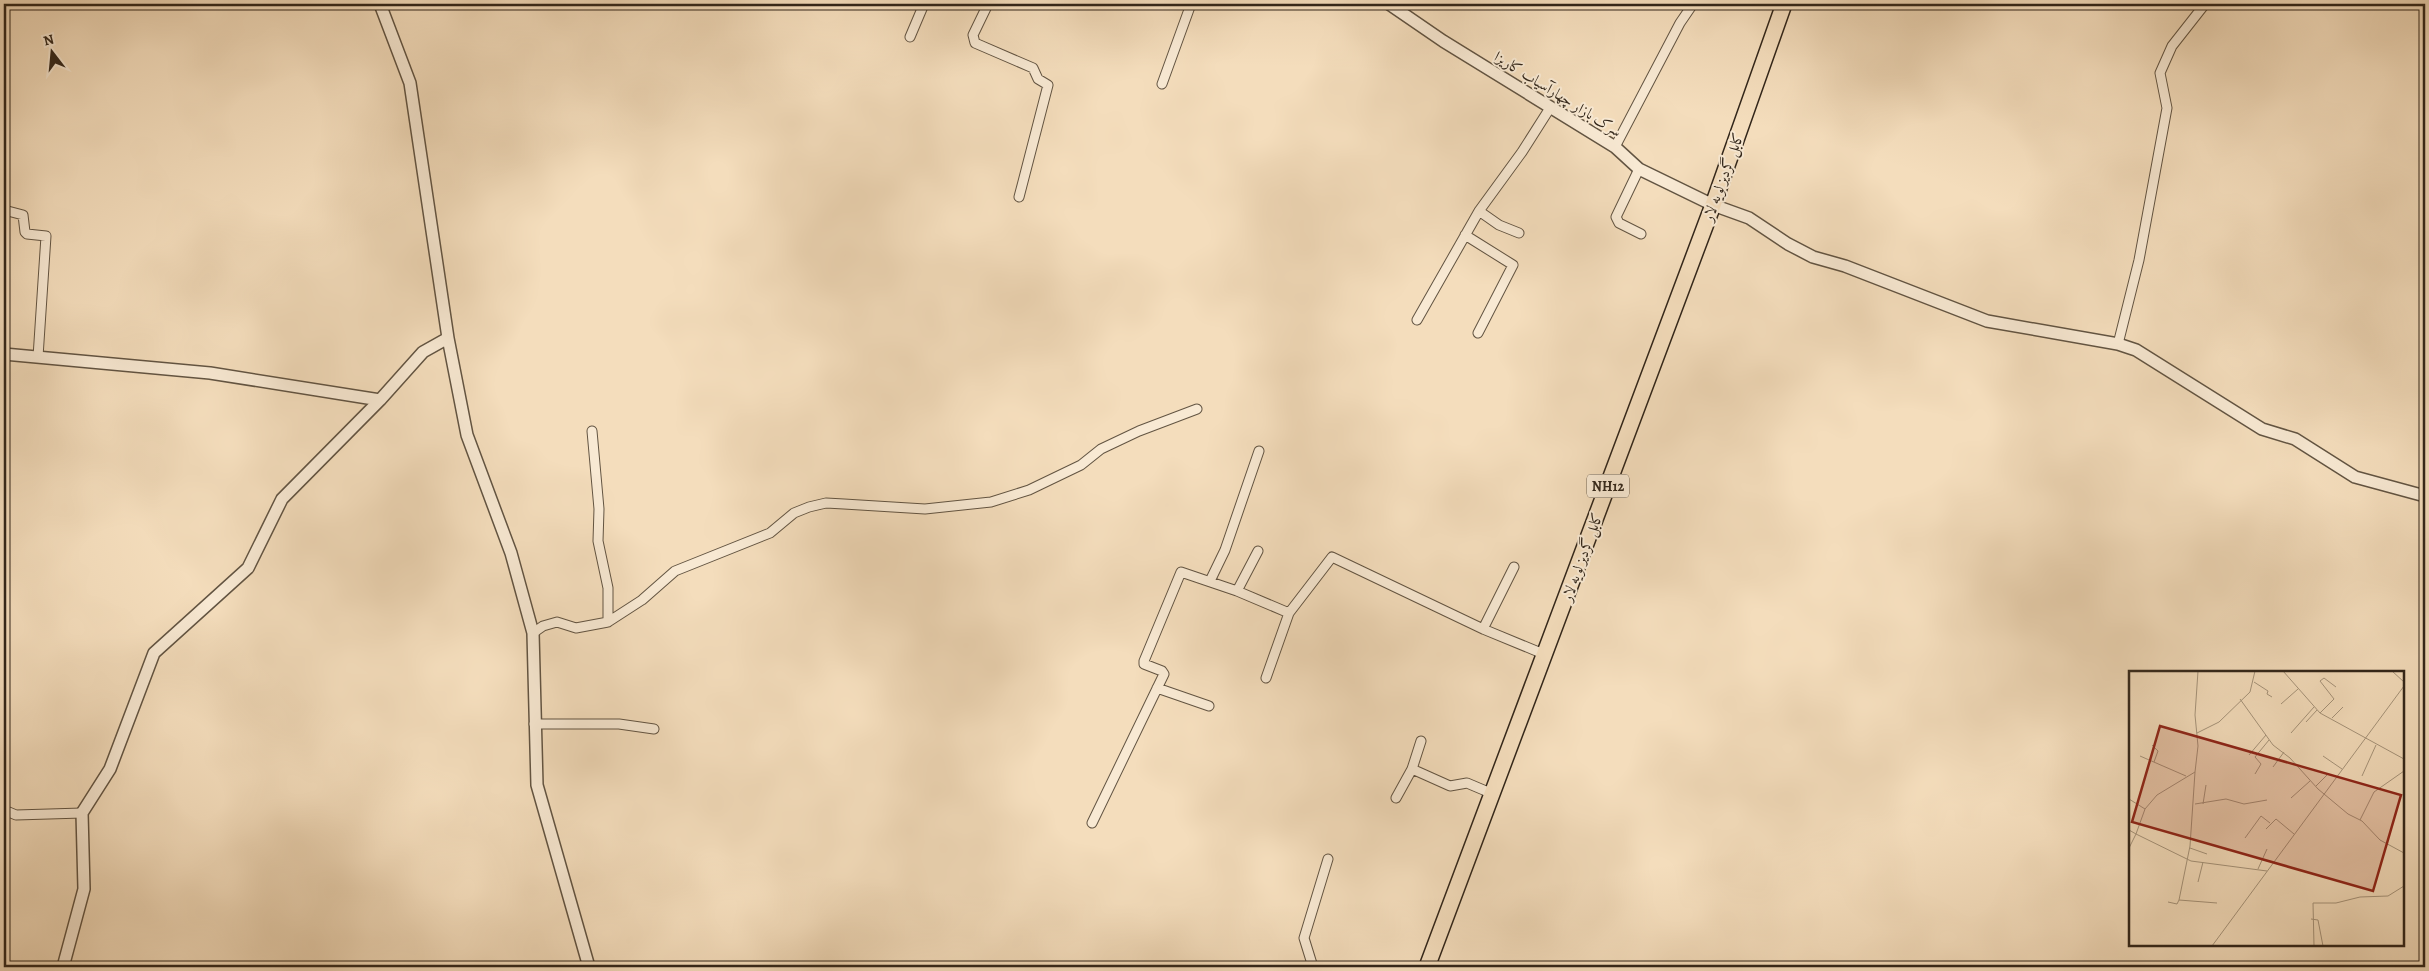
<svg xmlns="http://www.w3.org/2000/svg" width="2429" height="971" viewBox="0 0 2429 971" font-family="Alegreya,Amiri,serif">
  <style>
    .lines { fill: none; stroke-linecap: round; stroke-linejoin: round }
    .minor-casing { stroke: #625442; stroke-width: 11 }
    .tertiary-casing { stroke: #625442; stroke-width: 14 }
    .trunk-casing { stroke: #32261a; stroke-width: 18 }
    .minor { stroke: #f8e9d3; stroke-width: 9 }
    .tertiary { stroke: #f8e9d3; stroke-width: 11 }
    .trunk { stroke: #f4ddbc; stroke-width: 15 }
    .labels { text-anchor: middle; stroke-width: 4; stroke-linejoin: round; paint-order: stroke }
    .shield { fill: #f8e9d3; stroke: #6d6052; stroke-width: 1 }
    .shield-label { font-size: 14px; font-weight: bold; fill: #32261a }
    .street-label { font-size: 15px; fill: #32261a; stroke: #f8e9d3 }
    .inset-road { fill: none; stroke: #a6947b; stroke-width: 1 }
    .view { fill: #8f2418; fill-opacity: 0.15; stroke: #8f2418; stroke-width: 2.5 }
    .inset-edge { fill: none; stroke: #32261a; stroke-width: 2.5 }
  </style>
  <rect width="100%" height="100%" fill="#f4ddbc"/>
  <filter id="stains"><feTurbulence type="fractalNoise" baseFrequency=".004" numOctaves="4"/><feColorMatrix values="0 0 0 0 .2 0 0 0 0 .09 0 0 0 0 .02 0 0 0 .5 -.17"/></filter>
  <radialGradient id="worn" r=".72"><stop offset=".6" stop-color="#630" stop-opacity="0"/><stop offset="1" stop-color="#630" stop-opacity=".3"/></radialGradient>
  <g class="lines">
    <!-- minor casing -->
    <g class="minor-casing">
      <path id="minor" d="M988 4 973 35 975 43 1033 68 1038 79 1048 85 1019 197
        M910 37 924 4
        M1162 84 1191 4
        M1615 147 1680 23 1693 4
        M1639 169 1616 217 1619 223 1641 234
        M4 210 23 215 25 232 27 234 46 236 38 357
        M1479 211 1499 225 1519 233
        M1465 235 1513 265 1478 333
        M1417 320 1479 211 1522 152 1550 108
        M2118 344 2139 260 2167 108 2160 73 2172 46 2205 4
        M592 431 599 509 598 541 608 588V622
        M1210 581 1225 550 1259 451
        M1237 591 1258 551
        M1483 629 1514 567
        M533 633 543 626 557 622 576 628 608 622 642 600 675 571 770 533 794 513 809 507 826 503 844 504 925 509 991 502 1029 490 1081 465 1101 449 1139 431 1197 409
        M1266 678 1289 613 1332 557 1483 629 1546 655
        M1157 688 1209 706
        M534 724H619L654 729
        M1412 769 1450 786 1467 783 1493 794
        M1396 798 1412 769 1421 741
        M4 810 16 815 82 813
        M1092 823 1164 674 1162 671 1144 664V661L1181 572 1237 591 1289 613
        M1313 967 1304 938 1328 859"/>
    </g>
    <!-- tertiary casing -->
    <g class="tertiary-casing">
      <path id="tertiary" d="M1389 4 1443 41 1615 147 1639 169 1713 205 1749 218 1788 244 1813 257 1845 266 1987 321 2118 344 2136 350 2262 429 2295 439 2355 477 2425 496
        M448 338 467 435 511 553 533 633 537 785 589 967
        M4 354 210 373 380 400
        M63 967 84 889 82 813 110 769 154 653 248 568 282 499 380 400 423 352 448 338 410 83 380 4"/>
    </g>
    <!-- trunk casing -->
    <g class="trunk-casing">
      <path id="trunk" d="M1427 967 1713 205 1784 4"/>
    </g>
    <!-- minor -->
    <use href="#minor" class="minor"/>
    <!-- tertiary -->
    <use href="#tertiary" class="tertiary"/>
    <!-- trunk -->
    <use href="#trunk" class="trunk"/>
  </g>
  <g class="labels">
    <!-- shield labels -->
    <rect class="shield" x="1587" y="474.5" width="42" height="23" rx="4"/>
    <g class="shield-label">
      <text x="1608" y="491">NH12</text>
    </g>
    <!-- street labels -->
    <g class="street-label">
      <text transform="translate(1558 94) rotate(32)" y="5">سرک بازار چهارآسیاب کاریزا</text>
      <text transform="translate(1723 177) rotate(-70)" y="5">کابل گردیز لویه لار</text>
      <text transform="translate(1582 557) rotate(-70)" y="5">کابل گردیز لویه لار</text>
    </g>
  </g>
  <!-- overview -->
  <g transform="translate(2129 671)">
    <rect width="275" height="275" fill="#f4ddbc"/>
    <path class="inset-road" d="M154 0 191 42 275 88M263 0 275 11M125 11 139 20 138 23 143 26M111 28 144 74 161 87 189 118 219 143 233 150 251 169 275 182M152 33 169 18M191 42 205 28 191 10 195 7 207 16M203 47 214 36M177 51 188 39M68 62 90 51 121 21 126 0M162 62 185 36M23 74 29 80 25 91M120 84 137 64M11 85 57 105M194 85 213 98M144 96 155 81M126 103 132 93 126 86 140 69M233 105 247 74M187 115 199 103M162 127 181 110M0 128 16 138M66 133 97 128 115 133 138 129M74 133 77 114M231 149 245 121 275 100M137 158 147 148 165 163M0 159 7 163 16 138 28 124 66 101 69 75 66 44 69 0M7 163 62 190 138 200M116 167 132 145 141 152M0 177 7 163M61 177 78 183M129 198 138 178M69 211 74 191M50 229 88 232M39 231 48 233 50 229 61 175 66 101M182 248 189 249 194 275M275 251V273M83 275 275 15M185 275 184 232H207L231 226 259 225 275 215"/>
    <path class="view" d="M31 55 272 124 244 220 3 151Z"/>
    <rect width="275" height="275" class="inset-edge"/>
  </g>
  <!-- margin -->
  <rect width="2429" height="971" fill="none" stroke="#f4ddbc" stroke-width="20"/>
  <rect x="5" y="5" width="2419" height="961" fill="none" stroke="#32261a" stroke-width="2.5"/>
  <rect x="10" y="10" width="2409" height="951" fill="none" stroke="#32261a"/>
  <!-- north arrow -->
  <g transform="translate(52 52) rotate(344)" stroke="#f8e9d3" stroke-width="4" paint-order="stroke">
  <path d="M0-4L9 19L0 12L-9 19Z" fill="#32261a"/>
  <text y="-8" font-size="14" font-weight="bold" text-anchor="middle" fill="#32261a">N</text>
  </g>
  <rect width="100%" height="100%" filter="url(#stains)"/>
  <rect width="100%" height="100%" fill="url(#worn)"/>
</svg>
